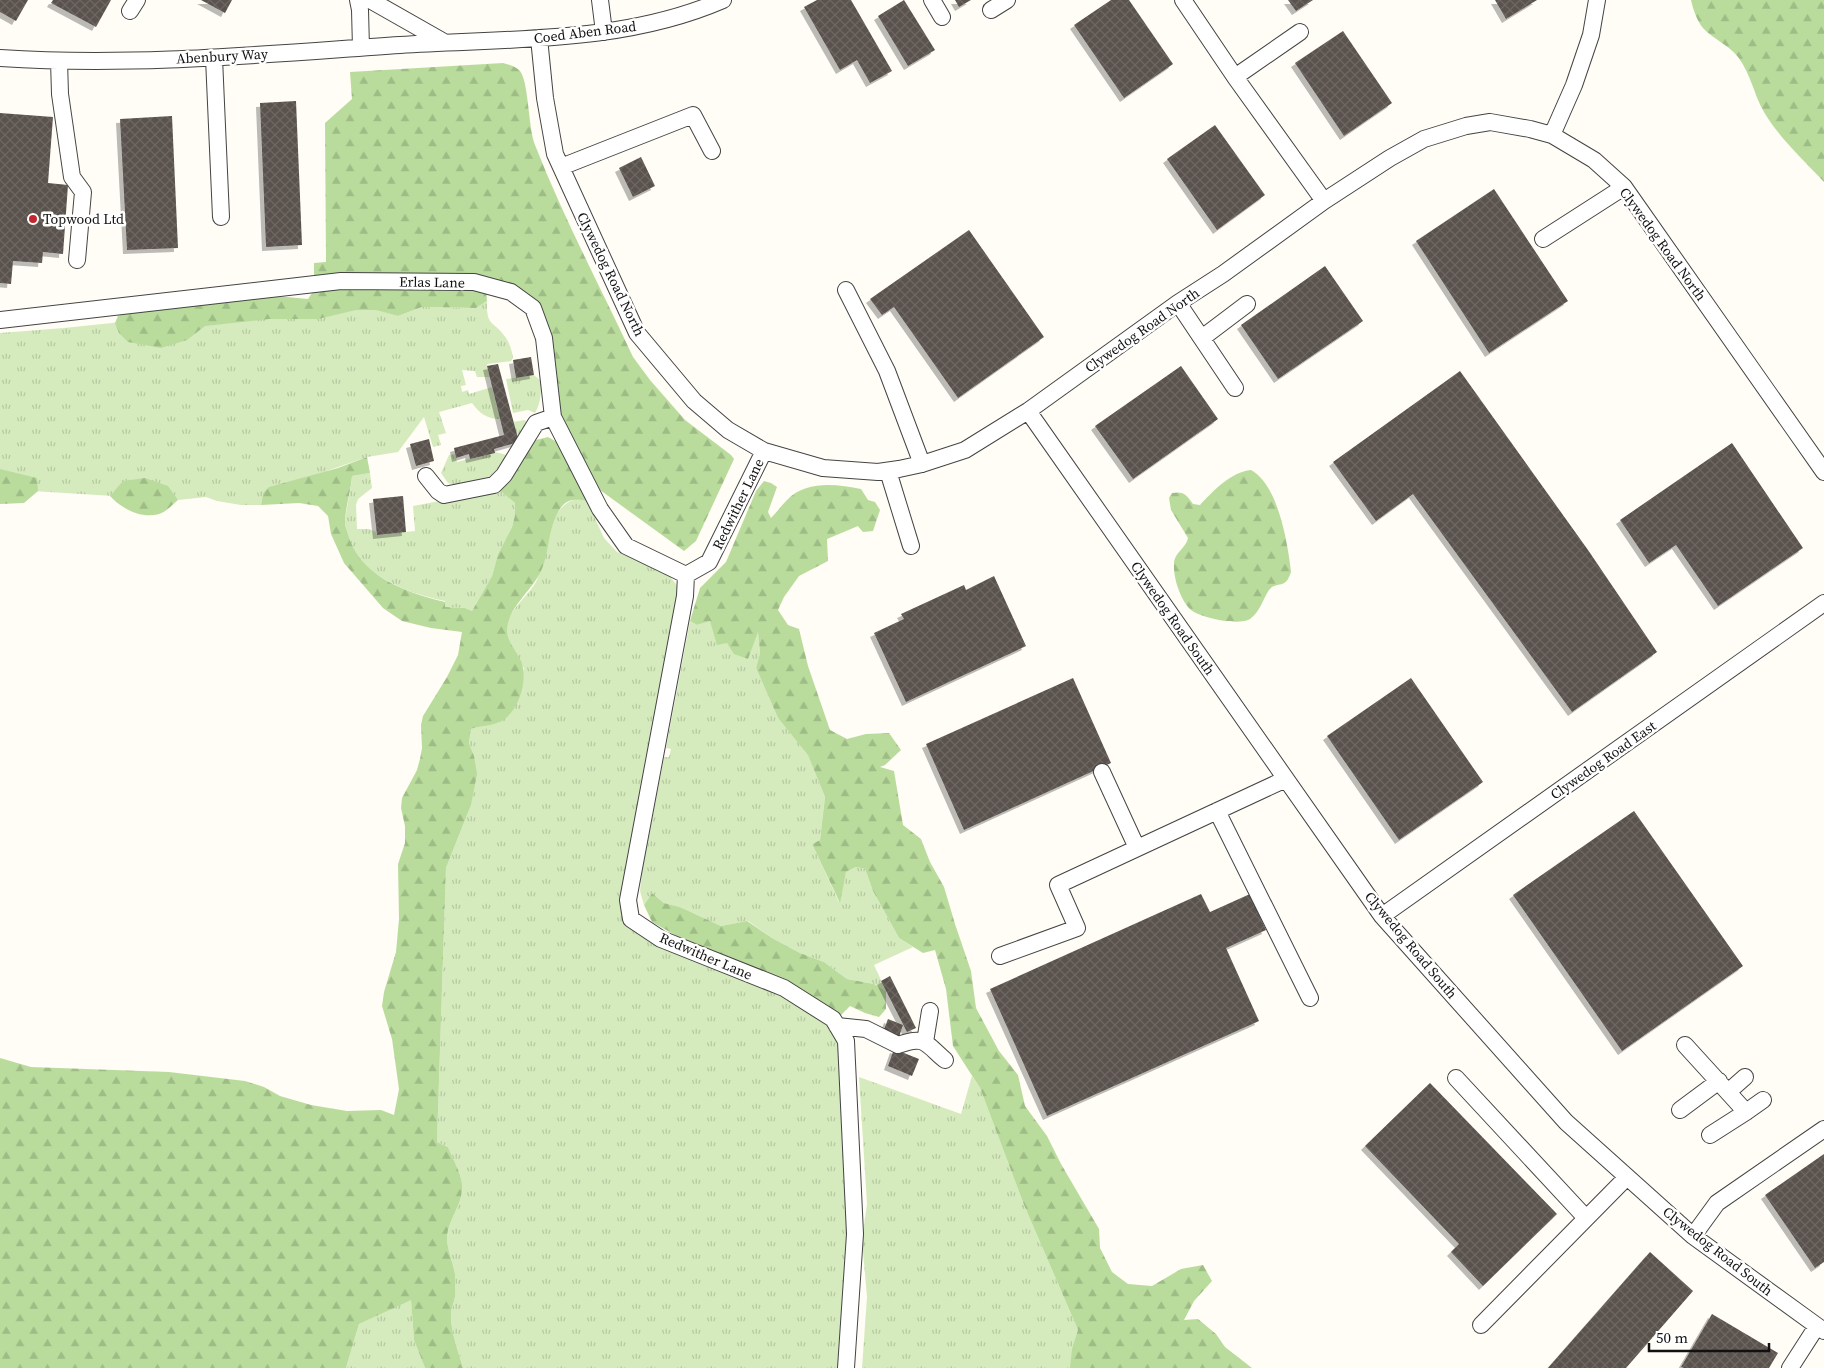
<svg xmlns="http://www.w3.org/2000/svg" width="1824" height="1368" viewBox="0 0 1824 1368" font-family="'Source Serif 4',serif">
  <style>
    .grass { fill: url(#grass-tufts) }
    .forest { fill: url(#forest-firs) }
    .building { fill: url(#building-cross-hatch); filter: url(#shadow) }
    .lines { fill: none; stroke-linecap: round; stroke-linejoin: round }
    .minor-casing { stroke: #444; stroke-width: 18 }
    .minor { stroke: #fff; stroke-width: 16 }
    .poi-dot { fill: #c4262e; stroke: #fff; stroke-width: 2 }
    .labels { text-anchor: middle; stroke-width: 5; stroke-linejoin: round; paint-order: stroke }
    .street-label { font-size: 14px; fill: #111; stroke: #fff }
    .poi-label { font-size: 14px; fill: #111; stroke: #fff; text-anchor: start }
  </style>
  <defs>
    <pattern id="grass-tufts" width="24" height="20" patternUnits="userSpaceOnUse" patternTransform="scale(1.25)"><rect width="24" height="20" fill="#d5ebbd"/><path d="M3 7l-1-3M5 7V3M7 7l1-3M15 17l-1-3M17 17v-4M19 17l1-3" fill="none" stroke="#b6c8a1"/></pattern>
    <pattern id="forest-firs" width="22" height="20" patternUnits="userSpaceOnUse" patternTransform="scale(1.25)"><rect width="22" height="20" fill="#b9dc9c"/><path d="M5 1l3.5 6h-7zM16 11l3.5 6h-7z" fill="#9ebc85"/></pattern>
    <pattern id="building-cross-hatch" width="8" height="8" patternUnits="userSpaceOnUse" patternTransform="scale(1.25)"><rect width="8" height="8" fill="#5a524d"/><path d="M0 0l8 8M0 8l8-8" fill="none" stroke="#6d6662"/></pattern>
    <filter id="shadow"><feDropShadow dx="-4" dy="4" stdDeviation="0" flood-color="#0004"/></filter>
  </defs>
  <rect width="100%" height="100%" fill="#fffdf5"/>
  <!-- grass -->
  <path class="grass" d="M341 299 398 316 422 307 476 308 487 301C486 328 494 320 506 338 510 344 512 351 513 358L511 361 487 364 490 377H477L475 371 462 370 466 385 461 386 462 392 468 390 469 394 492 387 500 419C487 419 479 413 472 403L439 412 446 433 438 435 441 445 433 447 424 417 398 452 367 457 263 493 261 505H241L217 501 206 497 178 500 0 489V333L64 328Z
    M534 375 541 381C541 392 541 403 535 413L528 410 513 413 506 379Z
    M525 420 528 425 518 440 513 422Z
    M495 452 507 455 492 476 454 485 448 483 441 473 449 455 455 454 457 462Z
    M370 473 372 488 358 499 356 505 357 529H369L376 532 377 535 415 531 413 506 499 490 515 503V515L512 527 498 554 492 576 472 611 465 608 445 607V601C407 593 359 576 348 534 347 530 345 526 345 522 346 507 351 492 352 476Z
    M576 499 587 501 604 538 617 552 667 573 676 584 680 597 626 918 780 993 831 1025 841 1053 845 1121 847 1257 842 1368H463C458 1350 450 1331 451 1312 452 1307 454 1302 455 1297 456 1290 455 1282 455 1274 453 1262 447 1250 447 1237 448 1220 461 1207 462 1190 464 1177 453 1160 448 1147L437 1142 446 868 471 805 474 756 469 743 471 729 481 726 524 669C520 659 506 640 506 631 506 611 527 598 536 582 548 558 545 507 576 499Z
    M690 621 697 625 710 621 727 643 748 658 758 631 760 653 756 668 778 718 808 754 825 797 820 840 812 844 839 902 846 872 856 867 865 869 873 891 899 938 913 947 874 965 886 991 874 984 847 979 824 962 800 953 772 938 748 921 721 926 680 907 664 903 652 893 644 905 640 891 642 872 664 757H669L671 749 666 748Z
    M972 1076 980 1088 1024 1205 1078 1330 1174 1368H862L867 1297 862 1240 867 1204 859 1077 961 1114Z
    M411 1299 414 1340 425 1368H346L359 1324Z"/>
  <!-- forest -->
  <path class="forest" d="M1691 0H1824V182C1803 159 1780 139 1764 112 1754 95 1751 74 1738 57 1729 45 1713 39 1703 28 1697 21 1693 9 1691 0Z
    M503 63C509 65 516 66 520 71 529 83 528 127 535 145 563 217 600 286 633 357L650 380 685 420 731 455 734 459 696 541 684 551 600 490 559 415 538 303 486 290 487 301 476 308 422 307 398 316 376 310H356L318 319H269L205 326 187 340 161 348 128 342 119 333 115 323 118 316 136 309 265 295 308 299 314 290V263L326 262 325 123 352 99 350 72Z
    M548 437 562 445 587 501C575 499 567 498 560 509 547 529 550 552 541 571 532 591 508 607 507 630 506 640 517 652 521 661 529 680 518 716 497 723 489 726 479 726 471 729L469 743 474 756 477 774 471 805 446 868 437 1142 448 1147C453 1160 464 1177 462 1190 461 1207 448 1220 447 1237 447 1250 453 1262 455 1274 455 1282 456 1290 455 1297 454 1302 452 1307 451 1312 450 1331 458 1350 463 1368H425L414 1340 411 1300 359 1324 346 1368H0V1058L31 1067 169 1072 245 1081 264 1087 280 1096 311 1105 347 1111 381 1110 394 1115 399 1089 392 1039 382 1006 384 992 396 952 399 919 398 864 405 843V826L401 808 402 798 417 770 420 759 422 748 421 725 423 716 447 677 458 655 462 632 431 628 402 621 383 608 344 563 331 534 328 516 318 506 299 503 261 505 263 493 269 487 338 468 367 457 370 473 352 476C351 492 345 507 345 523 345 526 347 530 348 534 359 576 407 593 445 602V607L465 608 472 611 492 576 498 554 512 527 515 515V503L499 490 536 440Z
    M0 469 37 478 38 491 24 503 0 504Z
    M1251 470C1278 484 1288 544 1291 572 1285 591 1277 580 1269 590 1263 599 1260 612 1250 619 1239 626 1201 618 1191 610 1181 601 1173 578 1174 564 1174 553 1186 548 1188 538L1171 510 1169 498 1172 493C1185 491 1186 495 1193 504L1200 505C1213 491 1231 472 1251 470Z
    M145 478 168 486 178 500C173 504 166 512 159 514 141 519 122 509 110 496L123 481Z
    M764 481 771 483 777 487 768 512 771 518C777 512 781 506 787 500 806 480 837 484 861 489L868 500 875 502 880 510 873 531 863 532 858 526 827 539 828 561 799 576 784 597 778 610 788 625 799 629 808 666 830 730 847 739 866 734 889 733 901 750 885 765 880 767 894 771 903 825 921 839 930 862 944 887 955 924 971 971 976 1008 999 1051 1018 1075 1025 1106 1047 1136 1061 1164 1099 1229 1100 1248 1112 1272 1128 1284 1152 1286 1181 1269 1203 1265 1212 1281 1194 1301 1184 1320 1198 1319 1216 1334 1225 1347 1252 1368H1070L1072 1349 1078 1330 1024 1205 980 1088 953 1046 946 989 935 950 923 953 899 938 873 891 865 869 856 867 846 872 840 903 812 844 820 840 825 797 808 755 778 718 756 668 760 653 758 632 748 659 734 654 727 643 717 645 710 621 697 625 690 621 700 588 726 562 756 491Z
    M652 893 664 903 680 907 721 926 747 921 772 938 800 953 824 962 847 979 874 984 886 991V1009L879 1017 865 1013 850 1006 839 1017 696 947 652 922 644 905Z"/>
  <!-- building -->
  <path class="building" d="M0 0H28L16 21 0 12Z
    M53 0H111L96 27 51 3Z
    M201 0H232L225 13Z
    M817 0H851L892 71 870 83 857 60 840 70 804 7Z
    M904 0 935 50 908 66 878 16Z
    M955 0H971L959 7Z
    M1111 0H1129L1173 64 1124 98 1074 25Z
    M1288 0H1313L1296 11Z
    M1495 0H1537L1506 19Z
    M1343 31 1392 103 1344 136 1295 63Z
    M296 101 302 245 266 247 260 103Z
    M0 113 53 117 48 183 68 185 63 254 43 252 42 263 13 261 11 284 0 283Z
    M172 116 178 248 127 250 120 119Z
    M1215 125 1265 195 1217 230 1167 159Z
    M641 157 655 186 633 197 619 168Z
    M1494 189 1568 301 1489 353 1416 241Z
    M969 230 1044 337 958 398 894 307 882 315 870 299Z
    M1325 266 1363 321 1278 379 1241 325Z
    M531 357 534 375 516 378 513 360Z
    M498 364 519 442 494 449 495 453 470 459 469 454 456 458 454 448 504 435 487 366Z
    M1181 366 1218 419 1133 479 1095 426Z
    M1460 371 1588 550 1657 652 1572 712 1413 494 1376 521 1333 462Z
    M429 439 434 461 416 466 410 444Z
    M1732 443 1803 548 1718 606 1676 545 1649 563 1620 520Z
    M403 496 406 532 377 535 373 499Z
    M994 576 1026 646 906 702 874 633 904 619 901 614 964 585 966 590Z
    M1073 678 1111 763 964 830 926 744Z
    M1411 678 1483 782 1399 840 1327 736Z
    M1634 811 1743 966 1622 1051 1513 895Z
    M1201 894 1210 912 1250 894 1266 930 1226 948 1259 1021 1047 1116 990 989Z
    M890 976 916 1028 907 1032 881 981Z
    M888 1019 903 1025 899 1037 883 1032Z
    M894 1049 919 1059 912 1076 888 1066Z
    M1430 1083 1557 1214 1483 1286 1451 1252 1459 1244 1365 1146Z
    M1824 1154V1262L1815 1268 1765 1195Z
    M1650 1252 1693 1291 1626 1368H1548Z
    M1712 1314 1778 1353 1769 1368H1684L1681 1367Z"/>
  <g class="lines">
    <!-- minor casing -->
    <g class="minor-casing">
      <path id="minor" d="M358 0 360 10 361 48
        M370 0 444 42
        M600 0 604 32
        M932 0 942 17
        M1183 0 1235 77 1324 201
        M991 10 1007 0
        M130 11 137 0
        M539 38 545 98 555 154 637 333 694 401 728 430 764 451 823 468 878 472 899 469 922 464 965 450 1028 411 1178 303 1223 274 1324 201 1390 158 1424 139 1466 126 1490 122 1530 129 1552 135 1594 160 1624 187 1824 472
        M0 58C133 67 267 54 400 45 508 38 622 44 723 0
        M214 58 221 217
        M59 61 60 94 72 177 83 192 77 260
        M1235 77 1300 32
        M1552 135 1574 85 1591 35 1597 0
        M561 167 693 115 712 151
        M1543 239 1624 187
        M846 290 887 371 922 464
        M1178 303 1235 388
        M0 320 341 281 474 282 511 292 533 308 544 338 553 417 600 509 626 546 686 575
        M1202 338 1247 304
        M1028 411 1382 916 1566 1122 1693 1236 1824 1331
        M764 451 709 562 686 575 685 596 628 900 631 919 661 939 784 988 833 1019 846 1041 855 1234 846 1368
        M888 471 911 546
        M426 476 438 491 444 495 494 485 504 475 536 423 553 417
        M1102 772 1137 848
        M1217 811 1310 998
        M1382 916 1824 603
        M1000 956 1077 928 1058 885 1286 779
        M837 1026 866 1029 898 1045C925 1035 925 1043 945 1060
        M925 1042 930 1011
        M1685 1045 1746 1112 1710 1135
        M1456 1078 1586 1218
        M1728 1092 1745 1077
        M1680 1110 1719 1081
        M1746 1112 1763 1100
        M1693 1236 1717 1203 1824 1129
        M1481 1325 1627 1177
        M1790 1368 1817 1326"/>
    </g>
    <!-- minor -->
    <use href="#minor" class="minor"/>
  </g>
  <!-- markers -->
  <circle class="poi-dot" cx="33" cy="219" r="5"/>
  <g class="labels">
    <!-- street labels -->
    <g class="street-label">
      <text transform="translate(585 32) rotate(-7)" y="5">Coed Aben Road</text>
      <text transform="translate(222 56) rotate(-3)" y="5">Abenbury Way</text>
      <text transform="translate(1663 244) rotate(54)" y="5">Clywedog Road North</text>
      <text transform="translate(611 274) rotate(64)" y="5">Clywedog Road North</text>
      <text transform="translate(432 282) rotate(1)" y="5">Erlas Lane</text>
      <text transform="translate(1142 330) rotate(-35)" y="5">Clywedog Road North</text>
      <text transform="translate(738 504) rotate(-64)" y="5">Redwither Lane</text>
      <text transform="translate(1173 618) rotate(55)" y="5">Clywedog Road South</text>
      <text transform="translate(1603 760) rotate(-35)" y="5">Clywedog Road East</text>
      <text transform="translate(1411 945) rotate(50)" y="5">Clywedog Road South</text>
      <text transform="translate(706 956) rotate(23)" y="5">Redwither Lane</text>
      <text transform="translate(1718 1251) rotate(38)" y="5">Clywedog Road South</text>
    </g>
    <!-- poi labels -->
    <g class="poi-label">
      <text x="43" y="224">Topwood Ltd</text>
    </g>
  </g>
  <!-- scale -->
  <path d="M1649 1343v8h120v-8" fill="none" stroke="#111111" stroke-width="2.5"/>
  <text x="1656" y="1343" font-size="15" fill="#111111" stroke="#ffffff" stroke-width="4" paint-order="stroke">50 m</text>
</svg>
